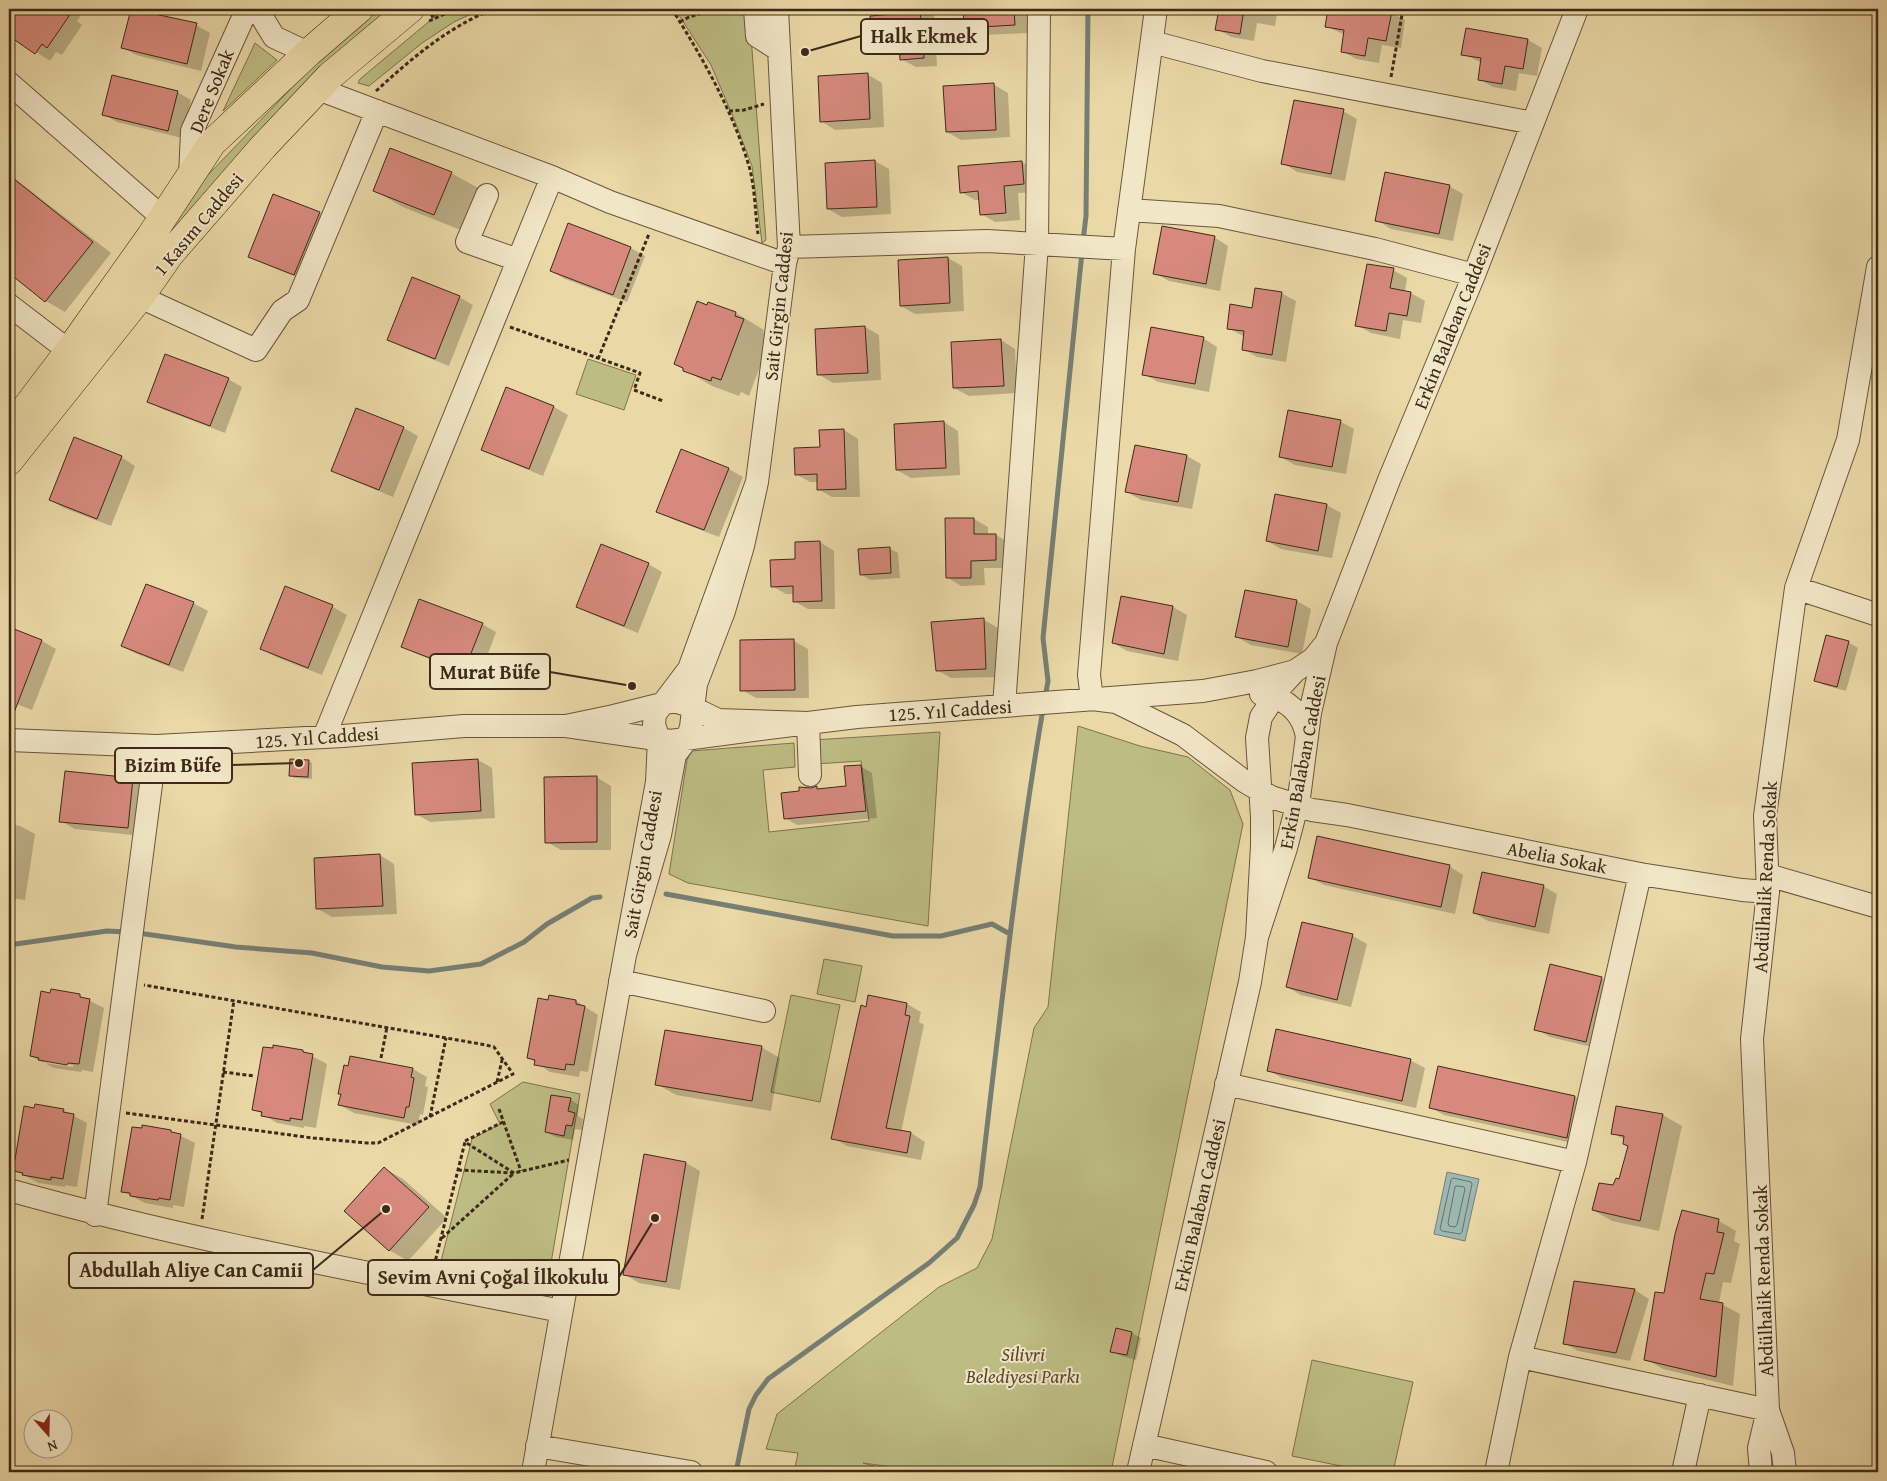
<svg xmlns="http://www.w3.org/2000/svg" width="1887" height="1481" viewBox="0 0 1887 1481" font-family="'Gentium Book Plus',serif">
  <style>
    .green { fill: #bdbd83; stroke: #7e734d }
    .water { fill: #9bb8b2; stroke: #767f74 }
    .shadow { fill: #0003; fill-rule: evenodd }
    .lines { fill: none; stroke-linecap: round; stroke-linejoin: round }
    .shore { stroke: #6c7064; stroke-width: 1 }
    .stream { stroke: #767f74; stroke-width: 5 }
    .building { fill: #d6897c; stroke: #3e2917 }
    .minor-casing { stroke: #69553b; stroke-width: 24 }
    .major-casing { stroke: #3e2917; stroke-width: 29 }
    .path { stroke: #3e2917; stroke-width: 3; stroke-dasharray: 4 2.5; stroke-linecap: butt }
    .minor { stroke: #f1e6c6; stroke-width: 22 }
    .major { stroke: #ead8a7; stroke-width: 28 }
    .labels { text-anchor: middle; stroke-width: 4; stroke-linejoin: round; paint-order: stroke }
    .street-label { font-size: 19px; fill: #3e2917; stroke: #f1e6c6 }
    .park-label { font-size: 19px; font-style: italic; fill: #57472d; stroke: #f1e6c6 }
    .leader { fill: none; stroke: #3e2917; stroke-width: 2 }
    .callout-dot { fill: #3e2917; stroke: #f1e6c6; stroke-width: 2 }
    .callout { fill: #f1e6c6; stroke: #3e2917; stroke-width: 2 }
    .callout-label { font-size: 20px; text-anchor: middle; font-weight: bold; fill: #3e2917 }
  </style>
  <rect width="100%" height="100%" fill="#ead8a7"/>
  <filter id="stains"><feTurbulence type="fractalNoise" baseFrequency=".004" numOctaves="4"/><feColorMatrix values="0 0 0 0 .2 0 0 0 0 .09 0 0 0 0 .02 0 0 0 .5 -.17"/></filter>
  <radialGradient id="worn" r=".72"><stop offset=".6" stop-color="#630" stop-opacity="0"/><stop offset="1" stop-color="#630" stop-opacity=".3"/></radialGradient>
  <!-- green -->
  <path class="green" d="M379 9H389L337 55 178 226 169 231 206 177 329 49Z
    M444 9H482L454 22 422 43 369 86 358 83 360 79Z
    M675 9H749L766 240 762 243 752 166 734 119 711 65Z
    M255 43 277 60 223 111Z
    M588 359 636 375 624 410 576 394Z
    M1078 726 1140 746 1188 757 1230 790 1243 824 1111 1472H930L863 1463 874 1466 873 1472H794L798 1453 766 1449 777 1414 939 1287 977 1268 992 1239 1034 1028 1048 1007Z
    M940 732 928 926 688 883 669 874 687 760 691 751 794 743 795 767 763 770 769 832 869 821 861 761 816 764 813 740Z
    M824 959 862 966 855 1002 817 994Z
    M791 995 840 1005 820 1102 771 1092Z
    M523 1082 580 1094 547 1286 534 1294 438 1273 472 1139 500 1124 490 1104Z
    M1312 1360 1413 1382 1393 1472H1370L1292 1456Z"/>
  <!-- water -->
  <path class="water" d="M1447 1172 1479 1179 1465 1241 1434 1234Z"/>
  <!-- shadow -->
  <path class="shadow" d="M9 9H81L84 11 77 21 82 25 62 55 56 52 50 61 9 34Z
    M132 9 196 25 210 33 201 71 136 55 122 47Z
    M894 9H934L937 66 916 67 901 59V48L887 49 873 41 895 15Z
    M965 9H1027L1028 33 980 35 965 27Z
    M1208 9H1278L1275 26 1257 23 1254 41 1231 37 1217 29 1219 14Z
    M1329 9H1373L1391 12 1405 20 1401 48 1382 45 1379 63 1356 59 1342 51 1345 35 1326 26Z
    M1467 30 1528 40 1542 48 1537 76 1519 73 1516 91 1493 87 1479 79 1482 63 1463 54Z
    M867 74 882 83 884 127 835 130 821 121Z
    M993 84 1008 93 1010 137 961 140 947 132Z
    M177 92 191 100 182 138 117 122 103 114Z
    M1343 111 1357 119 1345 181 1297 172 1283 163Z
    M875 161 889 169 891 214 842 217 828 209Z
    M1022 162 1036 170 1037 192 1018 193 1020 220 995 222 981 214 980 200H975L961 192Z
    M451 173 480 189 463 231 403 207 375 191Z
    M9 174 111 253 65 312 46 301 9 272Z
    M1449 186 1463 194 1453 241 1391 229 1377 220Z
    M274 196 320 213 334 222 309 282 264 264 250 256Z
    M569 225 631 248 645 256 627 302 565 279 551 271Z
    M1214 237 1228 246 1220 291 1169 281 1155 273Z
    M948 258 962 266 964 311 915 314 901 306Z
    M1393 270 1407 278 1405 292 1411 293 1425 301 1421 323 1403 320 1400 339 1371 333 1357 325Z
    M1281 293 1296 301 1286 362 1257 357 1243 349 1245 337 1228 328 1253 309Z
    M459 297 473 305 449 366 402 347 388 339Z
    M736 313 764 330 763 332 771 337 749 396 741 392 739 396 712 386 675 364Z
    M865 327 879 335 881 380 833 383 818 374Z
    M1203 338 1217 347 1209 392 1158 382 1144 374Z
    M1001 340 1015 349 1017 393 969 396 954 388Z
    M228 379 242 387 225 433 162 409 148 401Z
    M554 407 568 415 543 476 497 457 482 449Z
    M357 410 404 428 418 436 393 497 347 478 333 470Z
    M1340 421 1354 429 1346 474 1295 465 1281 457Z
    M944 422 958 431 960 475 911 478 897 470Z
    M844 430 858 439 860 497H832L818 489V482H810L796 474 821 448V431Z
    M682 450 729 469 743 477 719 537 672 519 658 511Z
    M1187 456 1201 464 1192 509 1141 500 1127 492Z
    M121 457 135 466 111 526 64 508 50 500Z
    M1276 496 1327 505 1341 513 1332 558 1281 549 1267 541Z
    M974 519 988 527V535H996L1010 543V568H984L985 585 961 586 947 577Z
    M820 542 834 551 835 609H808L794 601V594H786L772 586 797 560Z
    M889 548 898 553 900 578 870 580 861 574Z
    M648 564 662 572 638 633 591 614 577 606Z
    M147 585 193 603 208 611 183 672 137 654 122 646Z
    M286 588 333 607 347 615 322 675 276 657 262 649Z
    M1122 598 1173 607 1187 615 1178 661 1127 651 1113 643Z
    M1297 601 1311 609 1302 654 1251 645 1237 637Z
    M984 620 998 628 1000 677 951 678 937 670Z
    M482 624 496 632 479 678 417 654 402 646Z
    M9 628 42 641 56 649 32 710 9 701Z
    M794 641 808 649 809 698H756L742 690Z
    M1848 642 1858 648 1846 691 1824 685 1815 680Z
    M478 760 492 768 495 818 430 822 416 814Z
    M308 761 312 763V779L295 778 291 776Z
    M860 766 872 773 877 818 797 825 785 818 811 789 848 787Z
    M596 777 611 786V850H561L547 842Z
    M133 779 147 787 142 836 75 829 61 821Z
    M9 824 20 826 35 834 25 900 9 898Z
    M380 855 394 864 397 914 332 917 318 909Z
    M1449 866 1463 875 1455 914 1324 885 1309 877Z
    M1543 886 1557 894 1549 934 1488 921 1474 913Z
    M1303 923 1353 936 1367 944 1351 1007 1301 995 1287 987Z
    M1601 978 1615 986 1600 1049 1550 1037 1536 1029Z
    M80 996 104 1008 93 1072 82 1070 81 1072 54 1068 31 1056ZM44 1060 73 1065V1067L44 1063Z
    M869 996 907 1004 921 1012 919 1022 924 1025 901 1132 911 1133 925 1142 921 1160 847 1146 833 1138Z
    M549 1001H576L598 1015 588 1072 580 1071 579 1077 550 1072 529 1058Z
    M761 1047 780 1058 771 1111 676 1095 657 1084Z
    M302 1051 327 1064 316 1128 304 1126V1128L277 1123 254 1109Z
    M1410 1060 1425 1068 1416 1108 1282 1078 1268 1070Z
    M1439 1067 1575 1097 1589 1105 1581 1145 1444 1115 1430 1107Z
    M349 1068 413 1069 427 1077 425 1086 428 1087 423 1115 420 1114 418 1125 354 1113 340 1105Z
    M570 1099 579 1105 578 1116 583 1119 582 1130 575 1129 573 1140 556 1137 546 1132Z
    M63 1110 87 1123 77 1187 65 1185V1187L38 1183 15 1170Z
    M1663 1115 1682 1126 1659 1231 1612 1221 1593 1210 1620 1180 1629 1146 1625 1140 1613 1133Z
    M171 1131 195 1143 184 1207 173 1205V1208L145 1203 122 1191Z
    M645 1156 686 1163 700 1171 680 1290 639 1283 624 1274Z
    M384 1168 403 1179 447 1218 408 1261 389 1250Z
    M1719 1221 1736 1231 1734 1241 1740 1244 1731 1283 1723 1282 1719 1303 1740 1314 1733 1386 1663 1369 1646 1359 1665 1295Z
    M1575 1282 1635 1290 1649 1299 1630 1361 1578 1351 1564 1343Z
    M1132 1333 1141 1338 1136 1360 1121 1356 1112 1351Z"/>
  <g class="lines">
    <!-- shore -->
    <path class="shore" d="M1453 1178 1471 1182 1472 1184 1462 1232 1460 1234 1442 1231 1440 1229 1451 1180Z
      M1458 1186 1464 1187 1465 1189 1457 1225 1455 1227 1449 1226 1448 1223 1455 1187Z"/>
    <!-- stream -->
    <path class="stream" d="M1083 241 1086 216 1088 9
      M1045 698 1048 681 1043 638 1082 252
      M666 894 893 936H941L992 924 1010 934
      M138 933 236 947 312 953 382 967 429 971 481 964 524 942 547 924 592 898 600 897
      M9 945 107 931 127 932
      M736 1472 749 1409 756 1395 768 1379 929 1263 957 1238 974 1205 980 1187C999 1027 1016 867 1043 709"/>
  </g>
  <!-- building -->
  <path class="building" d="M9 9H58L69 16 47 48 42 44 35 54 9 36Z
    M131 9 197 23 187 64 121 48Z
    M893 9H920L924 58 900 60 899 40 872 42 870 16 893 14Z
    M963 9H1014L1015 25 964 28Z
    M1219 9H1244L1240 34 1215 30Z
    M1328 9H1381L1392 11 1386 41 1368 38 1365 56 1341 52 1344 30 1325 27Z
    M1466 28 1528 39 1523 69 1505 66 1502 84 1478 80 1481 58 1461 55Z
    M868 73 870 119 820 122 818 76Z
    M112 75 178 91 168 131 102 115Z
    M994 83 996 130 946 132 943 86Z
    M1294 100 1344 109 1331 174 1281 164Z
    M390 148 452 172 434 215 373 191Z
    M875 160 877 207 827 209 825 163Z
    M1022 161 1024 184 1004 186 1006 213 980 215 978 191 960 193 958 166Z
    M1385 172 1450 185 1439 234 1375 221Z
    M9 175 93 242 45 302 9 273Z
    M273 194 320 212 294 275 248 257Z
    M568 223 631 247 613 295 550 271Z
    M1162 226 1215 236 1206 284 1153 274Z
    M948 257 950 303 900 306 898 260Z
    M1367 264 1394 268 1390 288 1411 292 1407 316 1389 313 1386 331 1355 326Z
    M412 277 460 296 435 359 387 340Z
    M1255 288 1282 292 1272 355 1242 350 1244 331 1227 329 1230 304 1252 308Z
    M697 301 707 305 708 302 736 312 735 316 744 319 721 380 712 377 711 381 683 371V368L674 364Z
    M865 326 868 373 817 375 815 329Z
    M1151 327 1204 337 1195 384 1142 375Z
    M1001 339 1004 386 953 388 951 342Z
    M165 354 229 378 210 426 147 402Z
    M506 387 554 406 529 469 481 450Z
    M356 408 404 427 379 490 331 471Z
    M1288 410 1341 420 1332 467 1279 457Z
    M944 421 946 468 896 470 894 424Z
    M844 429 846 489 817 490V474L795 475 794 448 820 447 819 430Z
    M74 437 122 456 97 519 49 500Z
    M1135 445 1187 455 1178 502 1125 492Z
    M681 449 729 468 704 530 656 512Z
    M1275 494 1327 504 1318 551 1266 541Z
    M945 518H974V534H996V560L971 561V578H946Z
    M820 541 822 601 793 602V586L771 587 770 560 795 559V542Z
    M601 544 649 563 624 626 576 607Z
    M890 547 891 573 860 575 858 549Z
    M146 584 194 602 169 665 121 646Z
    M285 586 333 605 308 668 260 649Z
    M1245 590 1297 600 1288 647 1235 637Z
    M1121 596 1173 606 1164 654 1112 643Z
    M419 599 483 623 464 671 401 647Z
    M984 618 986 669 936 671 931 622Z
    M9 627 42 640 10 723H9Z
    M1826 635 1849 641 1837 687 1814 681Z
    M794 639 795 690 740 691V640Z
    M290 759 309 760 308 777 289 776Z
    M478 759 481 811 415 815 412 763Z
    M861 765 866 811 784 819 781 793 799 791V787L811 788 817 786V789L846 786 844 766Z
    M65 771 133 778 128 828 59 822Z
    M597 776V842L545 843 544 777Z
    M1317 836 1450 865 1441 907 1308 878Z
    M380 854 383 906 316 909 314 858Z
    M1482 872 1544 885 1535 927 1473 913Z
    M1302 922 1353 934 1337 1000 1286 987Z
    M1550 964 1602 977 1586 1042 1534 1030Z
    M51 989 80 994V997L90 999 79 1064 68 1063 67 1065 38 1060 39 1058 30 1056 41 991 50 993Z
    M549 995 576 1000V1004L585 1006 574 1065 566 1064 565 1070 534 1065 535 1060 527 1058 538 998 548 1000Z
    M868 995 907 1003 905 1015 910 1016 886 1128 911 1132 907 1153 831 1139 861 1005 866 1007Z
    M1276 1029 1411 1059 1402 1101 1267 1071Z
    M665 1030 762 1046 752 1101 655 1085Z
    M273 1045 303 1050V1052L313 1054 302 1120 290 1118V1121L261 1116 262 1112 252 1110 263 1047 273 1048Z
    M350 1056 413 1068 411 1077 414 1078 409 1107H406L404 1118 338 1105 341 1094H338L344 1065 348 1066Z
    M1438 1066 1575 1096 1567 1138 1429 1108Z
    M551 1095 571 1098 568 1111 575 1113 572 1126 566 1125 564 1136 545 1132Z
    M35 1104 64 1109 63 1112 74 1114 63 1179 51 1177V1180L22 1175 23 1173 13 1171 24 1106 34 1108Z
    M1616 1106 1663 1114 1640 1221 1592 1210 1599 1183 1613 1185 1616 1178 1619 1179 1628 1146 1623 1144 1624 1136 1611 1134Z
    M142 1125 171 1130V1132L181 1134 170 1200 159 1198 158 1200 130 1196V1193L121 1192 132 1127 142 1128Z
    M644 1154 686 1162 666 1282 623 1275Z
    M384 1167 429 1207 389 1251 344 1211Z
    M1682 1210 1719 1219 1717 1232 1724 1233 1714 1274 1706 1273 1700 1299 1723 1303 1716 1377 1644 1360 1655 1292 1664 1293 1675 1234Z
    M1574 1281 1635 1289 1616 1353 1563 1344Z
    M1116 1328 1132 1332 1127 1355 1110 1352Z"/>
  <g class="lines">
    <!-- minor casing -->
    <g class="minor-casing">
      <path id="minor" d="M257 9 274 37 308 53
        M755 9 757 36 779 50
        M1152 42 1262 71 1533 123
        M9 83 163 218
        M318 89 552 177 610 202 785 264
        M190 177 192 131 247 9
        M487 195 467 242 518 260
        M1129 210 1219 216 1375 249 1474 275
        M789 247 987 241 1124 249
        M140 297 256 350 282 311 298 300 377 111
        M9 305 69 351
        M757 482 689 669 655 714 654 725 659 739 657 782 625 955 660 835 675 755 687 739 691 727 696 684 724 611 743 546 757 482 785 264 789 247 777 9
        M1796 588 1878 615
        M1261 694C1286 698 1303 712 1307 737
        M1092 699 1116 702 1183 735 1244 781 1271 797 1312 810 1347 815 1640 874 1742 890 1768 892
        M1092 699 1089 675 1124 249 1156 9
        M1004 706 1037 244 1039 9
        M324 737 552 177
        M9 740 156 746 343 736 464 726H566L670 741 808 723 718 720 687 705 674 701 614 716 566 726
        M810 775 808 723 857 717 1203 691 1257 681 1295 671
        M1768 875 1878 907
        M1257 937 1286 848 1299 798 1310 713 1326 643 1389 480 1474 275 1577 9
        M620 981 764 1011
        M1226 1084 1575 1162
        M9 1190C190 1241 376 1274 561 1311
        M95 1215 156 746
        M1520 1357 1768 1410
        M1768 1410 1783 1453 1785 1472
        M1144 1445 1266 1472
        M537 1446 691 1472
        M533 1472 625 955
        M1138 1472 1250 982 1257 937 1262 845V817L1257 738 1261 717 1282 685 1295 671 1313 659 1326 643
        M1496 1472 1520 1357 1575 1162 1640 874
        M1683 1472 1700 1395
        M1761 1472 1759 1448 1768 1410 1752 1039 1768 892 1765 816 1796 588 1848 440 1878 267"/>
    </g>
    <!-- major casing -->
    <g class="major-casing">
      <path id="major" d="M9 430 69 351 150 237 212 143 308 53 359 9
        M9 461 140 297 170 254 263 147 330 76 410 9"/>
    </g>
    <!-- path -->
    <path class="path" d="M672 9C703 59 732 109 749 166 755 187 755 212 758 234
      M431 17 441 9
      M429 21 456 9
      M680 22 689 17 715 9
      M1391 77 1403 9
      M376 91C412 58 447 28 493 9
      M729 111 744 110 764 104
      M510 327 640 373 634 390 663 401
      M598 359 649 234
      M381 1058 387 1027
      M223 1072 254 1076
      M497 1082 502 1060
      M499 1109 521 1171
      M126 1113 313 1138 367 1143H378L513 1074 494 1047 486 1045 144 985
      M430 1117 446 1038
      M465 1141 503 1122
      M458 1170 514 1173 569 1160
      M202 1219 234 1000
      M442 1238 514 1173
      M434 1266 465 1142 514 1173"/>
    <!-- minor -->
    <use href="#minor" class="minor"/>
    <!-- major -->
    <use href="#major" class="major"/>
  </g>
  <g class="labels">
    <!-- street labels -->
    <g class="street-label">
      <text transform="translate(211 91) rotate(-68)" y="7">Dere Sokak</text>
      <text transform="translate(198 224) rotate(-50)" y="7">1 Kasım Caddesi</text>
      <text transform="translate(778 306) rotate(-84)" y="7">Sait Girgin Caddesi</text>
      <text transform="translate(1452 326) rotate(-68)" y="7">Erkin Balaban Caddesi</text>
      <text transform="translate(950 710) rotate(-4)" y="7">125. Yıl Caddesi</text>
      <text transform="translate(317 737) rotate(-4)" y="7">125. Yıl Caddesi</text>
      <text transform="translate(1302 762) rotate(-79)" y="7">Erkin Balaban Caddesi</text>
      <text transform="translate(1557 857) rotate(11)" y="7">Abelia Sokak</text>
      <text transform="translate(642 864) rotate(-80)" y="7">Sait Girgin Caddesi</text>
      <text transform="translate(1765 877) rotate(-87)" y="7">Abdülhalik Renda Sokak</text>
      <text transform="translate(1199 1205) rotate(-77)" y="7">Erkin Balaban Caddesi</text>
      <text transform="translate(1763 1281) rotate(-92)" y="7">Abdülhalik Renda Sokak</text>
    </g>
    <!-- park labels -->
    <g class="park-label">
      <text x="1023" y="1361">Silivri<tspan x="1023" dy="22">Belediyesi Parkı</tspan></text>
    </g>
  </g>
  <!-- callouts -->
  <path class="leader" d="M805 52L861 36M632 686L550 672M299 763L232 765M386 1209L313 1270M655 1218L619 1277"/>
  <g class="callout-dot">
    <circle cx="805" cy="52" r="5"/>
    <circle cx="632" cy="686" r="5"/>
    <circle cx="299" cy="763" r="5"/>
    <circle cx="386" cy="1209" r="5"/>
    <circle cx="655" cy="1218" r="5"/>
  </g>
  <g class="callout">
    <rect x="861" y="19" width="127" height="35" rx="5"/>
    <rect x="430" y="654" width="120" height="35" rx="5"/>
    <rect x="115" y="748" width="117" height="35" rx="5"/>
    <rect x="69" y="1253" width="244" height="35" rx="5"/>
    <rect x="368" y="1260" width="251" height="35" rx="5"/>
  </g>
  <g class="callout-label">
    <text x="924" y="43">Halk Ekmek</text>
    <text x="490" y="679">Murat Büfe</text>
    <text x="173" y="772">Bizim Büfe</text>
    <text x="191" y="1277">Abdullah Aliye Can Camii</text>
    <text x="493" y="1284">Sevim Avni Çoğal İlkokulu</text>
  </g>
  <!-- margin -->
  <rect width="1887" height="1481" fill="none" stroke="#ead8a7" stroke-width="30"/>
  <rect x="10" y="10" width="1867" height="1461" fill="none" stroke="#3e2917" stroke-width="2.5"/>
  <rect x="15" y="15" width="1857" height="1451" fill="none" stroke="#3e2917"/>
  <!-- north arrow -->
  <g transform="translate(48 1434) rotate(160)"><circle r="24" fill="#f1e6c6" stroke="#a99a80"/>
  <path d="M0-4L9 19L0 12L-9 19Z" fill="#8f2418"/>
  <text y="-8" font-size="14" font-weight="bold" text-anchor="middle" fill="#3e2917">N</text>
  </g>
  <rect width="100%" height="100%" filter="url(#stains)"/>
  <rect width="100%" height="100%" fill="url(#worn)"/>
</svg>
